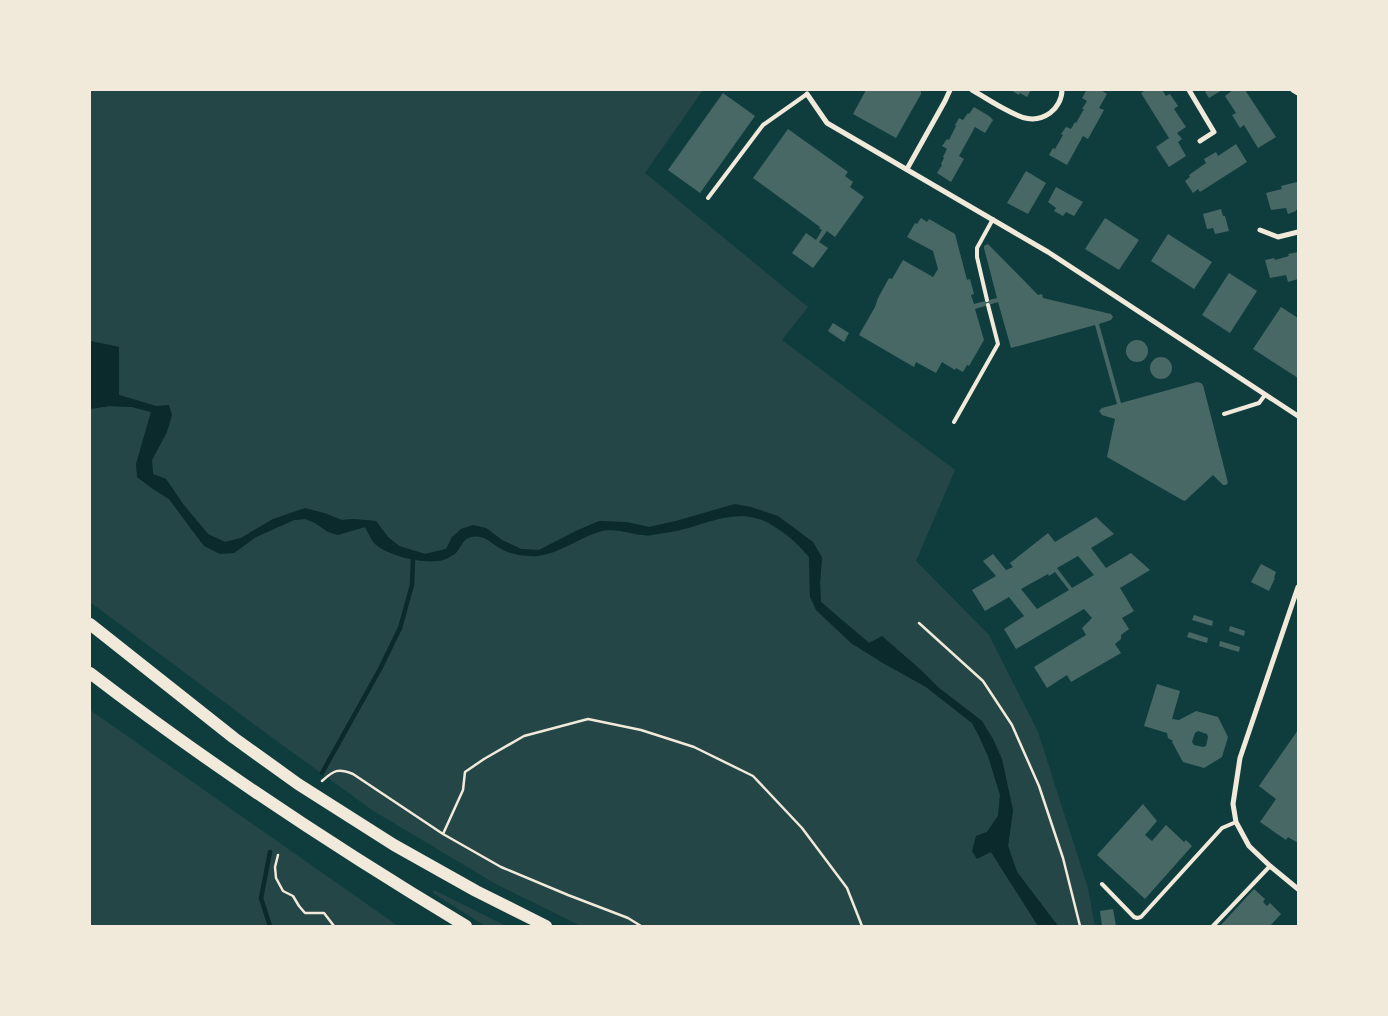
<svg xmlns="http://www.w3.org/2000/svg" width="1388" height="1016" viewBox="0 0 1388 1016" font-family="'Titillium Web',sans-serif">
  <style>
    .green { fill: #244646 }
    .water { fill: #0a2a2b }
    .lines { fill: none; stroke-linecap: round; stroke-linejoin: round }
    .stream { stroke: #0a2a2b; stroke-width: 4.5 }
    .building { fill: #486865; fill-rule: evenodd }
    .path { stroke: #f1e9da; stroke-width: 2.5 }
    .service { stroke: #f1e9da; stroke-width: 4 }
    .minor { stroke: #f1e9da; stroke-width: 5 }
    .trunk { stroke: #f1e9da; stroke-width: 12 }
  </style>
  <rect width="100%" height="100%" fill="#0f3d3e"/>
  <!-- green -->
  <path class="green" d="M90 90H703L645 173 808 307 782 340 955 470 916 561 989 635 1038 732 1088 888 1095 926H1058L1017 872 1008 846 1013 810 982 721 939 688 922 671 882 637 869 643 821 602 820 583 822 557 813 542 735 504 676 521 649 527 626 522 578 530 539 550 521 549 502 540 486 528 452 537 446 549 425 554 399 546 388 537 376 521 353 519 342 520 324 513 273 519 241 538 225 542 208 534 183 504 166 479 153 474 151 460 167 432 156 406 119 395V347L90 341Z
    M109 406 132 407 151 412 141 448 137 477 153 489 169 499 204 546 234 553 256 537 294 520 305 519 315 523 328 532 352 530 365 527 374 543 386 551 405 558 426 561 456 553 464 541 470 537 482 536 505 551 523 556 604 530 623 531 648 536 683 529 722 518 744 516 764 520 795 541 809 557 810 597 851 643 883 663 926 687 972 723 978 734 988 756 1000 795 998 816 987 832 976 836 991 852 1038 926H581L494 883 372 810 259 728 90 602V409Z
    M90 710 398 926H90Z
    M434 890 506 926H485L433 893Z"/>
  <!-- water -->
  <path class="water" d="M90 341 119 347V395L156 406 169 405 172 415 167 432 152 460 153 474 166 479 183 504 208 534 225 542 241 538 273 519 305 508 324 513 342 520 353 519 376 521 388 537 399 546 425 554 446 549 452 537 461 529 473 525 486 528 502 540 521 549 539 550 578 530 599 521 626 522 649 527 676 521 735 504 751 507 778 516 813 542 822 558 820 583 821 602 869 643 882 636 922 671 939 688 982 721 993 739 1002 759 1013 810 1008 846 1017 872 1058 926H1038L991 852 977 859 972 851 976 836 987 832 998 816 1000 795 988 756 978 734 972 723 926 687 883 663 851 643 816 610 810 597 809 557C793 538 770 517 743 516 723 515 704 524 684 529 674 532 662 533 651 535 635 537 618 527 602 531 580 537 561 553 538 556 528 557 515 555 505 551 493 546 485 533 471 537 461 539 461 551 453 555 450 557 446 559 443 560 426 565 388 556 375 544 371 540 368 532 365 527L338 535 328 532 315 523 305 519 294 520 256 537 234 553 220 554 204 546 169 499 153 489 137 477 136 464 151 412 132 407 109 406 90 409Z"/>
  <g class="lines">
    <!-- stream -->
    <path class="stream" d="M322 773 380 669 400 628 412 585 413 559 416 557
      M270 852 261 898 270 926"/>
  </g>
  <!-- building -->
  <path class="building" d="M866 90H921V94L896 138 853 114Z
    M1011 90H1031L1027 97 1020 93 1019 95Z
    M1089 90H1101L1107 94 1099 108 1104 110 1088 139 1083 136 1067 165 1049 155 1053 148 1055 149 1063 135 1061 134 1066 127 1071 129 1075 122 1076 123 1084 109H1082L1087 101 1082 98 1086 91H1088Z
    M1146 90H1162L1166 96 1170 94 1178 106 1174 109 1186 127 1177 133 1182 139 1178 142 1186 156 1169 167 1156 147 1169 138 1141 93Z
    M1209 90H1222L1209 98 1205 92Z
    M1233 90H1245L1276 137 1258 148 1244 125 1240 128 1232 115 1236 113 1225 96Z
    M723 93 755 116 700 193 668 170Z
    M974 107 989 116 993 120 985 133 975 127 959 156 964 159 951 182 937 173 942 165 941 164 944 158 943 157 947 149 942 146 947 139 949 140 956 126 955 125 959 118 963 120 968 113 969 114Z
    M788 129 848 172 845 176 853 182 850 187 864 197 835 237 827 231 819 242 828 248 813 268 792 253 806 233 816 240 822 230 819 228 820 227 753 178Z
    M1236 144 1247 162 1200 192 1198 189 1193 193 1185 181 1190 177 1189 175 1206 163 1204 159 1216 152 1218 156Z
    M1026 171 1046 183 1028 214 1007 203Z
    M1297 182 1298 209 1296 210V211L1288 214 1286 208 1271 210 1266 193 1282 189 1281 186Z
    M1056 187 1083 202 1074 216 1066 212 1063 216 1054 211 1056 208 1048 202Z
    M1221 209 1223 216H1225L1229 231 1215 234 1213 228 1207 229 1203 214Z
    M921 218 927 222 929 219 955 234 967 280 970 279 974 294 971 295 974 304 997 298 984 248V246L988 244 1038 295 1042 294 1043 298 1111 314 1113 317 1111 320 1099 324 1121 403 1197 382 1201 383 1203 385 1228 483 1226 485H1223L1213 475 1186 500 1184 501 1107 457 1115 419 1102 415 1099 411 1102 408 1117 404 1095 325 1011 348 998 302 975 309 984 340 969 366 967 365 963 372 956 368 955 370 942 362 936 373 916 362 914 367 859 335 875 307 878 298 889 278 892 279 903 260 933 277 938 269 933 251 907 237 915 223 917 224Z
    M1105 218 1139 240 1119 270 1085 249Z
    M1168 234 1212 262 1194 289 1151 261Z
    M1298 252V279L1288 282 1286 275 1270 278 1265 260 1274 258 1275 260 1289 256 1288 254Z
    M1229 273 1257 291 1230 333 1202 315Z
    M1281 307 1298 318V378L1253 349Z
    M833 323 849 333 844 342 828 331Z
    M1126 351a11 11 0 1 1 22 0a11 11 0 1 1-22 0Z
    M1150 368a11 11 0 1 1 22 0a11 11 0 1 1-22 0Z
    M1096 517 1114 534 1091 548 1106 568 1131 553 1150 570 1120 588 1134 611 1122 618 1129 629 1121 635V639L1115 644 1121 653 1071 682 1067 675 1047 688 1034 667 1086 635 1082 628 1092 618 1084 609 1016 649 1004 629 1024 616 1009 597 985 611 972 590 996 576 983 561 993 554 1006 570 1013 567 1010 563 1048 533 1055 542ZM1078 556 1094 575 1072 588 1057 568ZM1055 572 1069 590 1037 609 1021 589 1048 574 1049 576Z
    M1261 564 1276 572 1274 578H1275L1269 591 1251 582Z
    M1194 615 1213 621 1212 626 1192 620Z
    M1230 626 1245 631 1244 636 1229 631Z
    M1189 632 1208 638 1207 643 1187 637Z
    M1220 641 1240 647 1239 652 1219 646Z
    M1157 684 1180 691 1172 719 1179 720 1196 711 1218 717 1228 737 1222 757 1204 768 1183 762 1172 742 1173 741 1168 738 1167 733 1144 726ZM1198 731 1207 734 1208 737 1206 746 1203 747 1194 745 1192 742 1195 733Z
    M1298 730V843L1288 837 1286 840 1260 822 1276 799 1259 786Z
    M1143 804 1157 821 1145 835 1152 841 1166 825 1184 842 1186 840 1192 846 1145 899 1097 855Z
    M1254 889 1265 899 1263 902 1267 906 1270 903 1281 914 1270 926H1220Z
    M1113 909 1116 926H1102L1100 911Z"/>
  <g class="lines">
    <!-- path -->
    <path class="path" d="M919 623 983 681 1012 725 1039 786 1063 858 1080 926
      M322 781C334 770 338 768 353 774L443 834 501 867 568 895 628 918 641 926
      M443 834 463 790 465 772 484 759 524 736 588 719 641 730 694 747 753 776 802 828 847 888 862 926
      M278 855 275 867 276 878 283 891 293 896 299 906 305 913H324L334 926"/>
    <!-- service -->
    <path class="service" d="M708 198 763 125 807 94
      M987 300 977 257V248L993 219
      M1224 414 1259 403 1265 395
      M954 422 998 344 988 305
      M1102 884 1134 917 1137 918 1141 917 1222 828 1236 822
      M1213 926 1270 866"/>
    <!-- minor -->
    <path class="minor" d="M972 90C981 95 990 101 999 106 1016 115 1032 126 1050 113 1057 108 1062 99 1062 90
      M1189 90 1214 132 1200 141
      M1293 90 1298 93
      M807 94 827 123 1048 252 1298 416
      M907 169 945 101 950 90
      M1260 230 1278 237 1298 232
      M1298 587 1240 758 1233 804 1236 822 1249 846 1270 866 1298 889"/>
    <!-- trunk -->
    <path class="trunk" d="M90 624 234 738 298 784 394 845 476 891 546 926
      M90 673C210 765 336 848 466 926"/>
  </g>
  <!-- border -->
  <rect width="1388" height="1016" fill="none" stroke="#f1e9da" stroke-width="182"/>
</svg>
